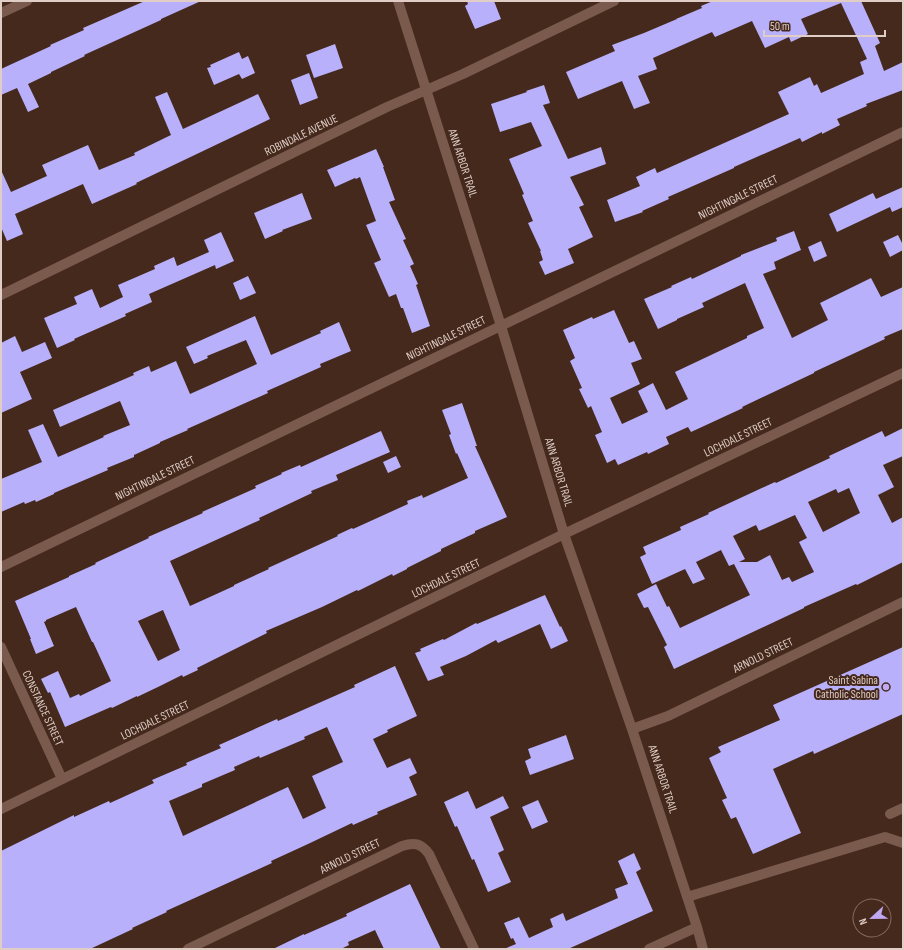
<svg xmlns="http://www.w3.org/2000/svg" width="904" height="950" viewBox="0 0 904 950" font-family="'Sofia Sans Condensed',sans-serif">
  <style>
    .building { fill: #b9b0fc; fill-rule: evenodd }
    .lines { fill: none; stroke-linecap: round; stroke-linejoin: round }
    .minor { stroke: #795a4d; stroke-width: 10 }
    .poi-dot { fill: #c1a8f3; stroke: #45291d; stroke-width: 1.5 }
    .labels { text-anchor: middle; stroke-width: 4; stroke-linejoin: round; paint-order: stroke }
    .street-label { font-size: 12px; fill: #dfcdc6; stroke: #45291d }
    .poi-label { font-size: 12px; fill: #dfcdc6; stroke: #45291d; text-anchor: end }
  </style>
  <rect width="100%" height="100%" fill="#45291d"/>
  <!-- building -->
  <path class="building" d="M145 1H201L161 19V20L84 55 85 56 51 72V73L28 84 39 107 28 112 17 88 1 95V69L51 46 50 45 84 30 83 28Z
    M467 1H494L501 19 475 29 465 6 468 4Z
    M713 1H861L880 43 875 46 884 71 903 62V90L866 104 867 106 837 119 840 125 822 134V132L802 142 800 138 734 167V168L668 197 669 199 642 211 643 212 615 222 607 200 640 186 636 177 655 168 657 173 789 114 778 92 810 77 814 86 817 84 821 93 864 74 860 62 867 59 841 3 801 19 808 34 791 42 789 37 765 48 752 21 715 37 712 32 653 58 657 69 638 76 650 103 634 109 622 81 578 99 566 72 615 51 612 45 644 33 677 19H676L702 8 701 6Z
    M335 44 343 68 314 78 306 55Z
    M239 52 242 59 248 56 255 73 242 79 239 74 214 85 207 68 211 67 210 65Z
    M309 73 318 98 300 105 291 80Z
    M544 85 550 103 543 105 568 159 601 147 606 164 570 177 584 205 579 207 593 237 568 249 574 263 545 275 539 262 543 260 540 251H541L528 223 533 221 522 195 524 194 509 159 542 146 531 122 500 132 491 104 527 92 526 91Z
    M167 92 183 129 258 94 270 119 136 183 137 184 92 204 83 184 15 214 23 234 7 241 1 227V170L11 192 47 176 42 165 88 145 99 170 135 155 134 153 171 135 155 97Z
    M376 149 384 167H383L395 200 389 202 406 239 403 240 414 264 410 266 418 284 416 285 430 326 412 333 403 308H401L396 294 389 297 374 263 381 260 366 225 376 221 360 177 356 179 355 178 335 187 327 170Z
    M903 187V207L892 212 890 207 837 232 829 214 873 193 876 199Z
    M302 193 312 219 282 230 283 231 265 239 254 213Z
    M794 231 801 250 774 262 776 269 763 274 792 338 828 320 820 303 871 278 881 297 903 287V329L884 337 885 339 814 372V373L742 407 743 408 691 432 688 427 666 437 669 444 648 454 647 452 618 465 615 459 607 463 595 435 602 432 591 406 588 408 579 389 582 388 570 361 575 358 563 330 592 317 593 319 614 310 629 343 634 341 642 359 631 363 640 384 610 398 622 424 648 412 638 391 653 383 666 410 688 399 675 372 747 338V336L764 328 745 283 702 303 704 307 677 319V320L658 329 644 299 672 287 671 286 691 277 692 279 741 256V255L777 241 776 238Z
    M221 232 234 261 216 269 215 265 149 294 152 302 125 314 126 316 74 339 75 340 57 348 44 318 77 304 74 297 92 289 100 308 123 297 118 285 155 269 154 266 174 257 177 266 209 252 204 240Z
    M898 235 903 245V250L890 257 883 242Z
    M821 241 827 256 814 262 808 247Z
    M248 276 256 293 240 300 233 283Z
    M255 316 271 355 321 333 320 331 339 322 351 351 320 364 321 367 267 391 268 393 187 429 188 430 160 442V443L134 455V457L107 468 108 470 54 493V494L36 502 35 500 25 504 24 502 1 512V479L42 462 28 430 43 424 58 457 104 437 103 436 130 425 120 401 60 427 53 410 134 375 133 373 149 366 151 372 176 361 190 394 237 373 257 364 246 340 207 356 208 358 194 364 186 347Z
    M15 336 22 352 45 342 52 358 20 372 32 399 1 413V343Z
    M462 403 477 446H475L507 517 475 531V533L441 549V551L407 568V569L393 576 392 574 358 591 357 590 322 607 266 631 267 633 197 668 198 670 183 677 182 675 160 686 137 697V696L112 708 111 707 65 727 50 692 48 693 41 679 58 671 70 698 79 694 80 696 111 681 93 642H92L76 607 46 620V621L44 622 54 646 36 654 30 639H31L15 601 69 577V576L96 564 95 563 149 538 148 537 203 513 202 512 256 488 255 486 282 474 281 473 300 465 301 467 381 431 390 452 336 475 338 480 311 491 312 493 259 518 260 520 170 561 190 606 234 586V585L269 569 268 568 338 536 337 535 352 528 353 529 408 504 407 501 422 495 423 498 468 478 457 453 456 454 449 435 451 434 442 410ZM163 610 180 650 158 661 138 621Z
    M903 428V456L883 465 894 487 878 495 892 523 903 517V562L857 585 856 584 804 607V608L674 669 664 647 667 645 648 607 644 608 637 594 656 584 667 607 669 606 680 628 750 595 734 564 729 566 721 550 696 562 705 579 693 584 685 569 652 584 640 557 646 554 643 547 681 530 680 527 709 514 708 513 775 482 776 483 830 458 829 456 882 431 885 437ZM849 488 860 513 823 532 808 502 836 489 838 493ZM795 515 807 538 799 542 814 572 792 582 789 577 782 580 770 555 757 562H739L745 559 733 536 756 525 759 531Z
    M396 456 401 467 388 473 383 462Z
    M545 595 560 627 561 626 568 641 551 649 540 624 498 643 496 640 466 656 440 667 444 675 428 681 415 653 421 651 420 649 443 639 444 640 476 623 477 624Z
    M903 647V714L814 754 813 751 773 769 801 833 753 854 736 817 731 819 722 800 727 798 709 758 721 752 718 747 780 720 773 705Z
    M395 666 417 716 387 730 388 732 373 739 387 768 410 758 417 773 409 777 417 795 377 812 378 814 353 825 352 823 308 844 271 861 272 863 166 911 167 912 132 928 133 929 90 949H1V851L74 815V817L109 801 110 803 154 783 152 780 187 765 186 763 221 748 219 745 277 719 278 721 355 687 354 685ZM327 727 343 762 312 776 326 808 303 819 288 787 183 836 169 801 202 787V784L235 770 234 767 259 756 260 758 305 739 304 737Z
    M566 735 574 759 530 775 525 761 531 758 528 749Z
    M468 791 476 809 503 796 509 808 490 817 504 850 498 853 511 882 488 892 474 859 472 860 457 826 455 827 444 802Z
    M538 800 548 822 532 829 522 807Z
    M634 853 641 869 636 872 653 911 568 949H504L516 944 513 938 511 939 504 923 519 917 529 938 553 927 550 919 563 913 566 921 618 898 615 889 628 884 618 861Z
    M410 884 441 949H384L375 930 348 942 349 945 341 949H273L304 934V935L347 916 346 914Z"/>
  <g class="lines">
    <!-- minor -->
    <path class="minor" d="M398 1 501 326 564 534 632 729 697 927 703 949
      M1 13 27 1
      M1 295 387 107 463 74 614 1
      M1 567 903 132
      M1 647 62 779
      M632 729 668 716 903 602
      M1 809 564 534 903 373
      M890 814 903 808
      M687 897 885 837 903 843
      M188 949 402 846C414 842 421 843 429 854L474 949
      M649 949 697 927"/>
  </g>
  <!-- markers -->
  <circle class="poi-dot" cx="886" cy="687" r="4"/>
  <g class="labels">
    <!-- street labels -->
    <g class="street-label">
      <text transform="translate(301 135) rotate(-26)" y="4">ROBINDALE AVENUE</text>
      <text transform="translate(463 163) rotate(72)" y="4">ANN ARBOR TRAIL</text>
      <text transform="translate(738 197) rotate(-26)" y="4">NIGHTINGALE STREET</text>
      <text transform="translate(446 338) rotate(-26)" y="4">NIGHTINGALE STREET</text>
      <text transform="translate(738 437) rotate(-26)" y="4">LOCHDALE STREET</text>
      <text transform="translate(559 472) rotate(73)" y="4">ANN ARBOR TRAIL</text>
      <text transform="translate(155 478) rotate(-26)" y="4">NIGHTINGALE STREET</text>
      <text transform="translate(446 578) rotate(-26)" y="4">LOCHDALE STREET</text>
      <text transform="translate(763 655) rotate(-26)" y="4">ARNOLD STREET</text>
      <text transform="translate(43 708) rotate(65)" y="4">CONSTANCE STREET</text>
      <text transform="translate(155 720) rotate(-26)" y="4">LOCHDALE STREET</text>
      <text transform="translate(663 779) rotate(72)" y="4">ANN ARBOR TRAIL</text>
      <text transform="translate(350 856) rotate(-26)" y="4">ARNOLD STREET</text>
    </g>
    <!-- poi labels -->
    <g class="poi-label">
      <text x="878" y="684">Saint Sabina<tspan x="878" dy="14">Catholic School</tspan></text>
    </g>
  </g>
  <!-- border -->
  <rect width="904" height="950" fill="none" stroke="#dfcdc6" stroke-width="4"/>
  <!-- north arrow -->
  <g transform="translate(872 918) rotate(248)"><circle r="19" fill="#45291d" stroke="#836b61"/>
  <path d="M0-3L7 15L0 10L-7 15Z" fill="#c1a8f3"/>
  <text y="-6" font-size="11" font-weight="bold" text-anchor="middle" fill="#dfcdc6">N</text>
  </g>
  <!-- scale -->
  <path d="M764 30v6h121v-6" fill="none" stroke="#dfcdc6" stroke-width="2"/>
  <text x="770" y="30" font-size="12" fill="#dfcdc6" stroke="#45291d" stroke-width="3" paint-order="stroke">50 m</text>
</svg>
